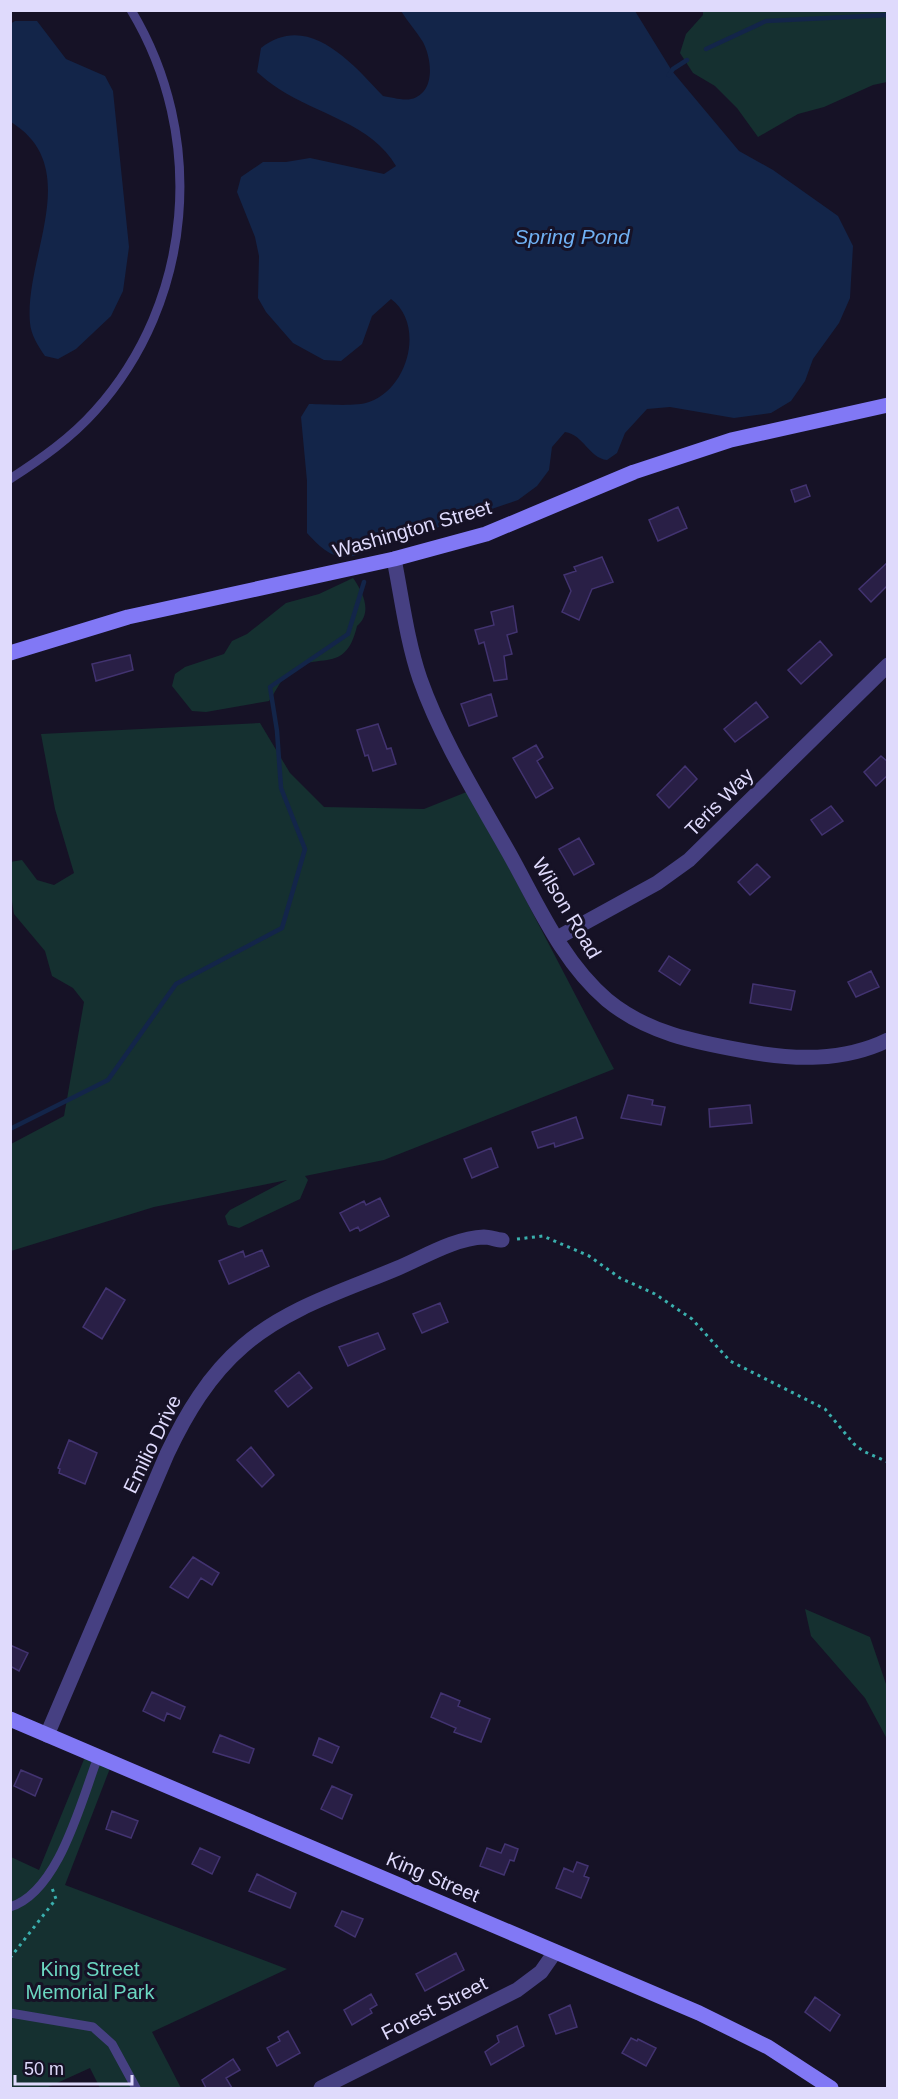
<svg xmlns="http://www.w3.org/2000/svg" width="898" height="2099" viewBox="0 0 898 2099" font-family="Arial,sans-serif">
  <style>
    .green { fill: #153030 }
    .water { fill: #132549 }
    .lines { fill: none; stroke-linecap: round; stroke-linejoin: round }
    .stream { stroke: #132549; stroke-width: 4.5 }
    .building { fill: #291f46; stroke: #423370; stroke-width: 1.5 }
    .path { stroke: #3ab0ae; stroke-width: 3; stroke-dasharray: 3 4.5; stroke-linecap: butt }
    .lane { stroke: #464082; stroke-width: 9 }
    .street { stroke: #464082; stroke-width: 15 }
    .secondary { stroke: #8178f5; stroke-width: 15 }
    .labels { text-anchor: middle; stroke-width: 6; stroke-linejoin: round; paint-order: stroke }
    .street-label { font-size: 20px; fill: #dfdafc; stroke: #161226 }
    .park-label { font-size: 20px; fill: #6bd7c1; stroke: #161226 }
    .water-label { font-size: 21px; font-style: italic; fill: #70b1f4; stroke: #161226 }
  </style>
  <rect width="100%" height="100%" fill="#161226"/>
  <!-- green -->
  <path class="green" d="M703 11H887V82L873 85 824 107 798 114 758 137 737 108 715 86 693 73 680 53 686 34 703 15Z
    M353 578C363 592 373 613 357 626 345 678 316 648 287 674 280 681 275 693 269 701L206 712 192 711 172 686 175 674 185 667 224 654 232 641 247 634 286 603 319 594Z
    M260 723 290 773 324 807 424 809 469 791 614 1069 384 1160 305 1176 308 1180 300 1199 239 1228 228 1225 225 1216 230 1210 287 1180 154 1207 11 1251V1144L64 1116 84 1002 73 988 52 976 45 951 14 914 11 895 10 862 22 860 37 880 54 885 74 873 55 809 41 734Z
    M805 1609 870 1637 887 1687V1739L865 1698 811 1636Z
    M87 1752 112 1763 65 1885 287 1969 152 2032 181 2088H100L90 2068 46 2088H11V1857L39 1870Z"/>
  <!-- water -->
  <path class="water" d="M401 11H635L672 71 739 151 773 170 838 216 853 246 850 298 839 323 813 359 805 381 791 401 771 413 734 418 670 407 647 409 625 433 617 453 607 460C589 458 584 435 565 432L552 447 549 470 537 486 518 500 354 556C332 560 321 548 307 533V481L301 417 309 404C324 404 356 407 369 402 409 388 425 324 391 299L372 316 362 344 341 361 324 360 293 343 266 312 258 298 259 256 255 237 237 192 241 177 263 162H286L310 158 384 174 396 166C372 124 317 114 279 89 271 84 264 78 257 72L261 48C308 11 352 63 383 96 391 97 403 101 411 99 436 93 432 59 423 42 416 31 408 22 401 11Z
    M15 21H37L66 59 105 76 113 91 129 247 123 291 111 316 76 349 58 359 45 356C38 346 31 335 30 323 24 256 85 168 11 122L10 24Z"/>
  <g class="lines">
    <!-- stream -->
    <path class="stream" d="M706 49 766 21 888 15
      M669 75 673 69 687 60
      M10 1129 108 1080 176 984 282 928 305 849 281 788 277 731 270 687 348 634 364 582"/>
  </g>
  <!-- building -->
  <path class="building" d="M806 485 810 496 795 502 791 490Z
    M678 507 687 528 658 541 649 520Z
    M602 557 613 582 592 589 579 620 562 612 571 591 564 575 576 571 574 567Z
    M888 562V585L871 602 859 589Z
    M513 606 517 632 507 635 512 654 504 656 507 679 494 681 484 642 479 644 475 630 494 625 491 612Z
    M820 641 832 655 801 684 788 670Z
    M130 655 133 670 96 681 92 664Z
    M491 694 497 716 469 726 461 704Z
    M756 702 768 717 735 742 724 729Z
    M378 724 387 749 391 748 396 764 373 771 368 755 365 756 357 730Z
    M536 745 543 757 537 761 553 788 536 798 513 758Z
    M881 756 888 762V775L876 786 864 772Z
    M685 766 697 779 669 808 657 795Z
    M831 806 843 821 822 835 811 820Z
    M579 838 594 864 574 875 559 849Z
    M757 864 770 877 750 895 738 882Z
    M669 956 690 970 680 985 659 971Z
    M871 971 879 987 856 997 848 982Z
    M753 984 795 991 791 1010 750 1003Z
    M628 1095 653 1100 652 1105 665 1107 661 1125 621 1118Z
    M750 1105 752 1123 710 1127 709 1109Z
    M576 1117 583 1138 555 1147 554 1143 538 1148 532 1132Z
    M491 1148 498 1167 472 1178 464 1159Z
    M380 1198 389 1216 360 1231 358 1227 350 1231 340 1213 364 1201 366 1205Z
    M262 1250 269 1266 229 1284 219 1261 243 1251 245 1257Z
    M106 1288 125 1300 102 1339 83 1327Z
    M440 1303 448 1322 422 1333 413 1314Z
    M378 1333 385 1349 348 1366 339 1347Z
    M299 1372 312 1388 288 1407 275 1391Z
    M69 1440 97 1453 85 1484 59 1473 60 1469 58 1468Z
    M251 1447 274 1475 262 1487 237 1460Z
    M193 1557 219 1573 212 1585 201 1578 188 1598 170 1587Z
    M10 1645 28 1653 19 1671 10 1666Z
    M152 1692 185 1707 180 1719 167 1713 164 1721 143 1711Z
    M441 1693 460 1701 458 1706 490 1719 481 1742 454 1732 456 1728 431 1717Z
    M220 1735 254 1749 249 1763 213 1752Z
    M319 1738 339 1747 332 1763 313 1755Z
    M21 1770 42 1779 35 1796 14 1786Z
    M332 1786 352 1795 342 1819 321 1809Z
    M112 1811 138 1821 131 1838 106 1829Z
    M505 1844 518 1849 514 1861 510 1860 504 1875 480 1866 487 1848 501 1853Z
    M200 1848 220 1857 212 1874 192 1864Z
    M577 1862 588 1866 584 1876 589 1878 581 1898 556 1888 564 1868 573 1872Z
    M257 1874 296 1893 290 1908 249 1891Z
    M342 1911 363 1919 355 1937 335 1926Z
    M456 1953 464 1970 425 1991 416 1974Z
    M371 1994 377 2005 370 2009 372 2013 352 2025 344 2010Z
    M815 1997 840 2015 830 2031 805 2012Z
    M570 2005 577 2027 556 2034 549 2015Z
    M517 2026 524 2046 491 2065 485 2052 499 2042 497 2036Z
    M288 2031 300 2053 277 2066 267 2048 280 2041 278 2037Z
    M631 2038 637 2041 638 2039 656 2048 646 2066 622 2053Z
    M233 2059 240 2070 226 2078 232 2088H206L202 2080Z"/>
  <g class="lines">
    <!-- path -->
    <path class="path" d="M517 1239 543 1236 589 1256 620 1278 655 1294 692 1319 730 1361 825 1409 854 1444 863 1451 888 1462
      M10 1958 56 1899 52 1888"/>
    <!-- lane -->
    <path class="lane" d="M10 479C41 459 71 438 95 411 194 301 207 136 131 10
      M10 1907C59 1892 81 1801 98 1757
      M10 2013 93 2027 112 2044 136 2088"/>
    <!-- street -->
    <path class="street" d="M394 559C402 599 407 641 420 679 442 741 477 796 509 853 537 903 562 962 607 1000 647 1033 695 1042 745 1051 793 1060 843 1062 888 1040
      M557 938 657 883 689 860 888 665
      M47 1735 167 1454C186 1414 209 1375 243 1346 286 1308 346 1290 398 1268 424 1257 455 1238 484 1237 490 1237 497 1240 502 1240
      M321 2088 517 1990 541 1972 555 1952"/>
    <!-- secondary -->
    <path class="secondary" d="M10 653 128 617 394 559 486 534 634 472 731 440 888 405
      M10 1719 699 2013 768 2047 831 2088"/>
  </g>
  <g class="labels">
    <!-- street labels -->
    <g class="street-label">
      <text transform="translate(412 529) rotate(-16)" y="7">Washington Street</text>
      <text transform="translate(719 802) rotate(-45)" y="7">Teris Way</text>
      <text transform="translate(567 908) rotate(59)" y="7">Wilson Road</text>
      <text transform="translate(152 1444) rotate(-64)" y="7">Emilio Drive</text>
      <text transform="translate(433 1877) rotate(23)" y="7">King Street</text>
      <text transform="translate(434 2008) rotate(-27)" y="7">Forest Street</text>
    </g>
    <!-- park labels -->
    <g class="park-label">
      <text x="90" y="1976">King Street<tspan x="90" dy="23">Memorial Park</tspan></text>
    </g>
    <!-- water labels -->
    <g class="water-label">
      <text x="572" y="244">Spring Pond</text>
    </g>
  </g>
  <!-- border -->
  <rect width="898" height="2099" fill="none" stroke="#dfdafc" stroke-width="24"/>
  <!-- scale -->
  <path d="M15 2075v9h117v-9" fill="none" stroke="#dfdafc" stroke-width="3"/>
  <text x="24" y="2075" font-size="18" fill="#dfdafc" stroke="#161226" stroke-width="4.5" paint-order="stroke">50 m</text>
</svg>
